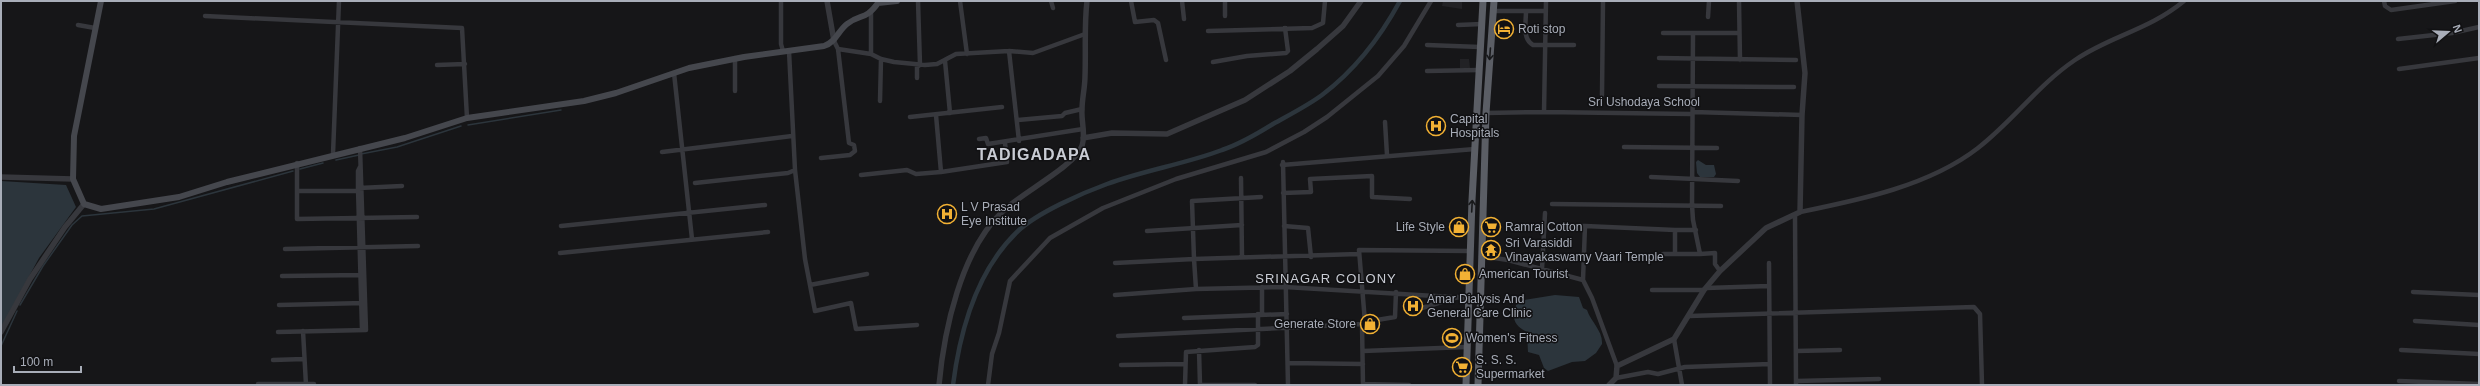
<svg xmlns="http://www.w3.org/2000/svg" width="2480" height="386" viewBox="0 0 2480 386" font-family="Arial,sans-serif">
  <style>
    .built { fill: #222225 }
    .water { fill: #2c353c }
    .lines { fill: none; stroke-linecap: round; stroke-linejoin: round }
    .stream { stroke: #2c353c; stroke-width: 1.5 }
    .canal { stroke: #2c353c; stroke-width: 4.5 }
    .minor { stroke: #37383d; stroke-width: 4.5 }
    .tertiary { stroke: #37383d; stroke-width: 5.5 }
    .secondary { stroke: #45474d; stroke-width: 6 }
    .trunk { stroke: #5b5e65; stroke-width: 7 }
    .oneway { stroke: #18191b }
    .labels { text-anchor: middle; stroke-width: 3; stroke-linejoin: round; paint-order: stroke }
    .poi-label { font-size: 12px; fill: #a8adb8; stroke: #111113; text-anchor: start }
    .street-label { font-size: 12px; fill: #a8adb8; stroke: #111113 }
    .neighbourhood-label { font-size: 13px; letter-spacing: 1px; fill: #c9ccd4; stroke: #111113 }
    .district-label { font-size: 16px; font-weight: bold; letter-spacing: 1px; fill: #c9ccd4; stroke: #111113 }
  </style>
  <rect width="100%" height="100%" fill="#161618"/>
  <!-- built -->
  <path class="built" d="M1443 1H1462V9L1442 6Z
    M1460 59H1469L1470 68H1460Z"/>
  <!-- water -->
  <path class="water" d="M1698 160 1706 165H1714L1716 174 1714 177H1700L1697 173 1696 162Z
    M1 181 66 185 76 207 39 258 1 328Z
    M1555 295 1579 297 1583 308 1587 310C1591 322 1603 331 1602 344L1596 353 1585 361 1572 362 1548 371 1544 368 1539 355 1528 352 1527 332C1512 325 1511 315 1518 301Z"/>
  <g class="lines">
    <!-- stream -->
    <path class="stream" d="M468 125 561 110
      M361 154 397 147 461 126
      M336 160 359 155
      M300 169 323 163
      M20 305 43 266 72 225 82 216 154 209 293 171
      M1 346 17 311"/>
    <!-- canal -->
    <path class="canal" d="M953 385C960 330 977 270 1018 231 1037 213 1082 193 1107 184 1145 170 1185 164 1222 150 1240 144 1257 134 1273 124 1289 115 1307 106 1322 95 1354 71 1381 36 1400 1"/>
    <!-- minor -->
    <path class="minor" d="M781 1V44L783 51
      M960 1 967 54
      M1051 1 1053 8
      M1131 1 1135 22 1154 20 1158 23 1166 60
      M1182 1 1184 19
      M1739 1 1740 60
      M2384 1 2385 6 2391 10 2455 1
      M1493 11H1546
      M1526 11C1526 23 1522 39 1533 45H1574
      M205 16 462 28 467 118
      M1225 16V1
      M1708 17 1709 1
      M78 25 95 28
      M1458 25 1482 24
      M1208 31 1312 28 1323 23 1325 1
      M1663 33H1739
      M1693 33 1692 205 1693 220 1700 254 1715 253V264L1720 271
      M2398 39 2452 33 2479 27
      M1427 45 1480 47
      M838 49 871 54 881 59 894 62 925 65 937 64 956 54 1009 51 1033 53 1085 34
      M1009 51 1019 141
      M871 54V13
      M735 58V91
      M1659 58 1796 60
      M945 61 950 113
      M1213 62 1247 56 1286 53 1288 51 1285 28
      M437 65 465 64
      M2399 69 2479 58
      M1427 71 1479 70
      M674 73 692 239
      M917 78V67L920 65 918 1
      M1659 86 1794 87
      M1602 95 1603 1
      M880 101 881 59
      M1544 112 1546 1
      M1486 113 1544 112 1691 114 1693 112 1802 115
      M936 115 941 172
      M910 117 1002 107
      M1018 120 1062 116 1065 113 1082 109
      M1385 122 1387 155
      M979 139 986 138 988 144 1083 129
      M1624 147 1717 148
      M662 152 792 136
      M333 154 339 1
      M821 158 850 155 855 151 854 145 849 143 838 49 834 41
      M1283 162 1288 385
      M297 163V219L417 217
      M1282 165 1475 149
      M360 167 358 171V188L362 330
      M795 170 805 259 815 311 851 303 856 329 917 325
      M861 175 907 170 916 174 941 172 1007 162 1005 143
      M1651 177 1738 181
      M1241 178 1242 257
      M695 183 788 173 795 170 789 51
      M359 188 402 186
      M297 191H361
      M1283 193 1311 192 1310 179 1372 176V197L1410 199
      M1552 204 1721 206
      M1800 212C1859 200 1929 186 1978 148 2013 121 2038 85 2075 60 2110 36 2149 30 2184 1
      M1795 215 1796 385
      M561 226 765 205
      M1284 226 1308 228 1311 257
      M1574 226H1585L1583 280
      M1585 226 1675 230V254
      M1675 230H1696
      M1147 231 1242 225
      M285 249 418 246
      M560 253 768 232
      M1663 254H1700
      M1481 256 1508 260 1583 280 1592 298 1617 366
      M1115 263 1194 259 1192 201 1261 197
      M1769 263 1770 385
      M1542 269 1545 213
      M282 276 362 275
      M810 285 867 274
      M1262 287V315
      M1706 288 1769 286
      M1196 289 1194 259 1358 254
      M1652 290H1704
      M2413 292 2479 295
      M1115 295 1196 289 1285 287 1468 298
      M279 305 364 303
      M1412 311 1458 297
      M1689 316 1974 307 1980 314 1982 385
      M1184 318 1287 314
      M2415 321 2479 325
      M1365 322 1395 317 1396 292
      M303 331 306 385
      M278 332 366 330 360 148
      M1118 336 1362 324
      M1674 339 1682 385
      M1199 350 1200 385
      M2401 350 2479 354
      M1363 351 1466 347
      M1796 351 1840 350
      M273 360 304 359
      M1288 363 1363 364
      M1121 365 1184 364
      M1616 378 1648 372 1658 374 1685 367 1770 364
      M1796 381 1879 379
      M2399 381 2479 384
      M258 384H314
      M1363 384 1409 385
      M988 385 992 354 999 333 1010 281 1050 238 1103 208 1176 179 1266 152 1304 132 1327 117 1378 76 1404 46 1431 1
      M1185 385 1186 352 1255 347 1258 345V314
      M1200 385H1255
      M1363 385 1362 324 1365 322 1359 250 1470 251"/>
    <!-- tertiary -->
    <path class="tertiary" d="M827 1 834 41
      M1083 138 1112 133 1167 134 1245 100 1290 71 1317 49 1343 26 1361 1
      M1 177 73 179
      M1 332 30 279 65 227 84 204
      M939 385C944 330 961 251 1002 212 1021 193 1075 166 1082 146 1086 134 1081 121 1082 110 1082 98 1085 88 1085 76 1086 51 1084 26 1087 1
      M1609 385 1616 378 1617 366 1674 339 1704 290 1720 271 1766 228 1800 212 1802 115 1805 73 1797 1"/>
    <!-- secondary -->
    <path class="secondary" d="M101 1 74 136 73 179 84 204 101 209 179 197 227 182 405 138 467 118 584 101 616 93 689 68 744 57 824 46C836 42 838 31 847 24 861 13 865 21 878 3L897 1"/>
    <!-- trunk -->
    <path class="trunk" d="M1466 385 1472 200 1483 1
      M1478 385 1486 113 1494 1"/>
  </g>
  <!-- one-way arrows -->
  <defs><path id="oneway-shaft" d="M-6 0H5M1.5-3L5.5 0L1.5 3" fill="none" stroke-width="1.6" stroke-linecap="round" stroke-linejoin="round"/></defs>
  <g class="oneway">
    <use href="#oneway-shaft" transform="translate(1490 54) rotate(94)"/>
    <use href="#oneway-shaft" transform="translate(1472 206) rotate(-87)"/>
  </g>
  <!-- icons -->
  <defs>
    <g id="hotel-ring" transform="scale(1)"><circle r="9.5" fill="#111113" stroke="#f2b134" stroke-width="1.5"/><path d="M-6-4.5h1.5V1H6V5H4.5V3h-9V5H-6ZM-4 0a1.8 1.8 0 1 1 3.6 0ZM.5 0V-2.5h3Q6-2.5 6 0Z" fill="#f2b134"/></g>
    <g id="hospital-ring" transform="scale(1)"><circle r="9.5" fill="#111113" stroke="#f2b134" stroke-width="1.5"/><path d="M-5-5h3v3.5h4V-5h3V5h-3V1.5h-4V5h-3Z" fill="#f2b134"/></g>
    <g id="shop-ring" transform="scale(1)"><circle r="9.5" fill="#111113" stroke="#f2b134" stroke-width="1.5"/><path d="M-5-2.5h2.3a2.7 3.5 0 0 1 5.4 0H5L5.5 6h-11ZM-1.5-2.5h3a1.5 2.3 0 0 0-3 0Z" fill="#f2b134"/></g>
    <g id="supermarket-ring" transform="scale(1)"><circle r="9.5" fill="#111113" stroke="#f2b134" stroke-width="1.5"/><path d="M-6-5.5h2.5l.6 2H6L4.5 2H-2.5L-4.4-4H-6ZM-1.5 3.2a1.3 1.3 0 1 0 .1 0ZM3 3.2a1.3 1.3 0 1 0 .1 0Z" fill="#f2b134"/></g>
    <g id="temple-ring" transform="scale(1)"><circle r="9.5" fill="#111113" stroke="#f2b134" stroke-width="1.5"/><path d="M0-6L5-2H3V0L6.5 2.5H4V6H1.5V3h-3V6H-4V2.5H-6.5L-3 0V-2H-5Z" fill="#f2b134"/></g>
    <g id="stadium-ring" transform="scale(1)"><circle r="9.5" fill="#111113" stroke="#f2b134" stroke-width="1.5"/><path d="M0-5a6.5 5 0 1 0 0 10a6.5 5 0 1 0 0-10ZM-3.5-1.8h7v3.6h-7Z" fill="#f2b134"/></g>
  </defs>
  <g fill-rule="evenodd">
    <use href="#hotel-ring" x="1504" y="29"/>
    <use href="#hospital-ring" x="1436" y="126"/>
    <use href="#hospital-ring" x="947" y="214"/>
    <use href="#shop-ring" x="1459" y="227"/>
    <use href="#supermarket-ring" x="1491" y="227"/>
    <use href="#temple-ring" x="1491" y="250"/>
    <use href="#shop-ring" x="1465" y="274"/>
    <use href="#hospital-ring" x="1413" y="306"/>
    <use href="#shop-ring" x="1370" y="324"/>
    <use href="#stadium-ring" x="1452" y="338"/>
    <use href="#supermarket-ring" x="1462" y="367"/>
  </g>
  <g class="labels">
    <!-- poi labels -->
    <g class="poi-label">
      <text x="1518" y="33">Roti stop</text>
      <text x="1450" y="123">Capital<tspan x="1450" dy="14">Hospitals</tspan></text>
      <text x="961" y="211">L V Prasad<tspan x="961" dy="14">Eye Institute</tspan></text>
      <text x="1445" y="231" text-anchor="end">Life Style</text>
      <text x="1505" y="231">Ramraj Cotton</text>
      <text x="1505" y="247">Sri Varasiddi<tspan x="1505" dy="14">Vinayakaswamy Vaari Temple</tspan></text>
      <text x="1479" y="278">American Tourist</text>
      <text x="1427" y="303">Amar Dialysis And<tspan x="1427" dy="14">General Care Clinic</tspan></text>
      <text x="1356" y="328" text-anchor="end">Generate Store</text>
      <text x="1466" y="342">Women's Fitness</text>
      <text x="1476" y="364">S. S. S.<tspan x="1476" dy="14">Supermarket</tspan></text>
    </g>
    <!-- street labels -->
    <g class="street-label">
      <text x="1644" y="106">Sri Ushodaya School</text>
    </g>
    <!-- neighbourhood labels -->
    <g class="neighbourhood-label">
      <text x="1326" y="283">SRINAGAR COLONY</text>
    </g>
    <!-- district labels -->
    <g class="district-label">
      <text x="1034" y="160">TADIGADAPA</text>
    </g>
  </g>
  <!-- border -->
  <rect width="2480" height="386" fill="none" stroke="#a8adb8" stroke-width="4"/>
  <!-- north arrow -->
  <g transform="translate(2448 32) rotate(71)" stroke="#111113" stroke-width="3" paint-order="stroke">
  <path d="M0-3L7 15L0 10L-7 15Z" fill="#a8adb8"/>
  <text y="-6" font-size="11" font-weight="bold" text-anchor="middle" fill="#a8adb8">N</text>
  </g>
  <!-- scale -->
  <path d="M14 366v6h67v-6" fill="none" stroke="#a8adb8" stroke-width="2"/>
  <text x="20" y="366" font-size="12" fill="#a8adb8" stroke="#111113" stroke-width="3" paint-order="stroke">100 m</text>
</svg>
